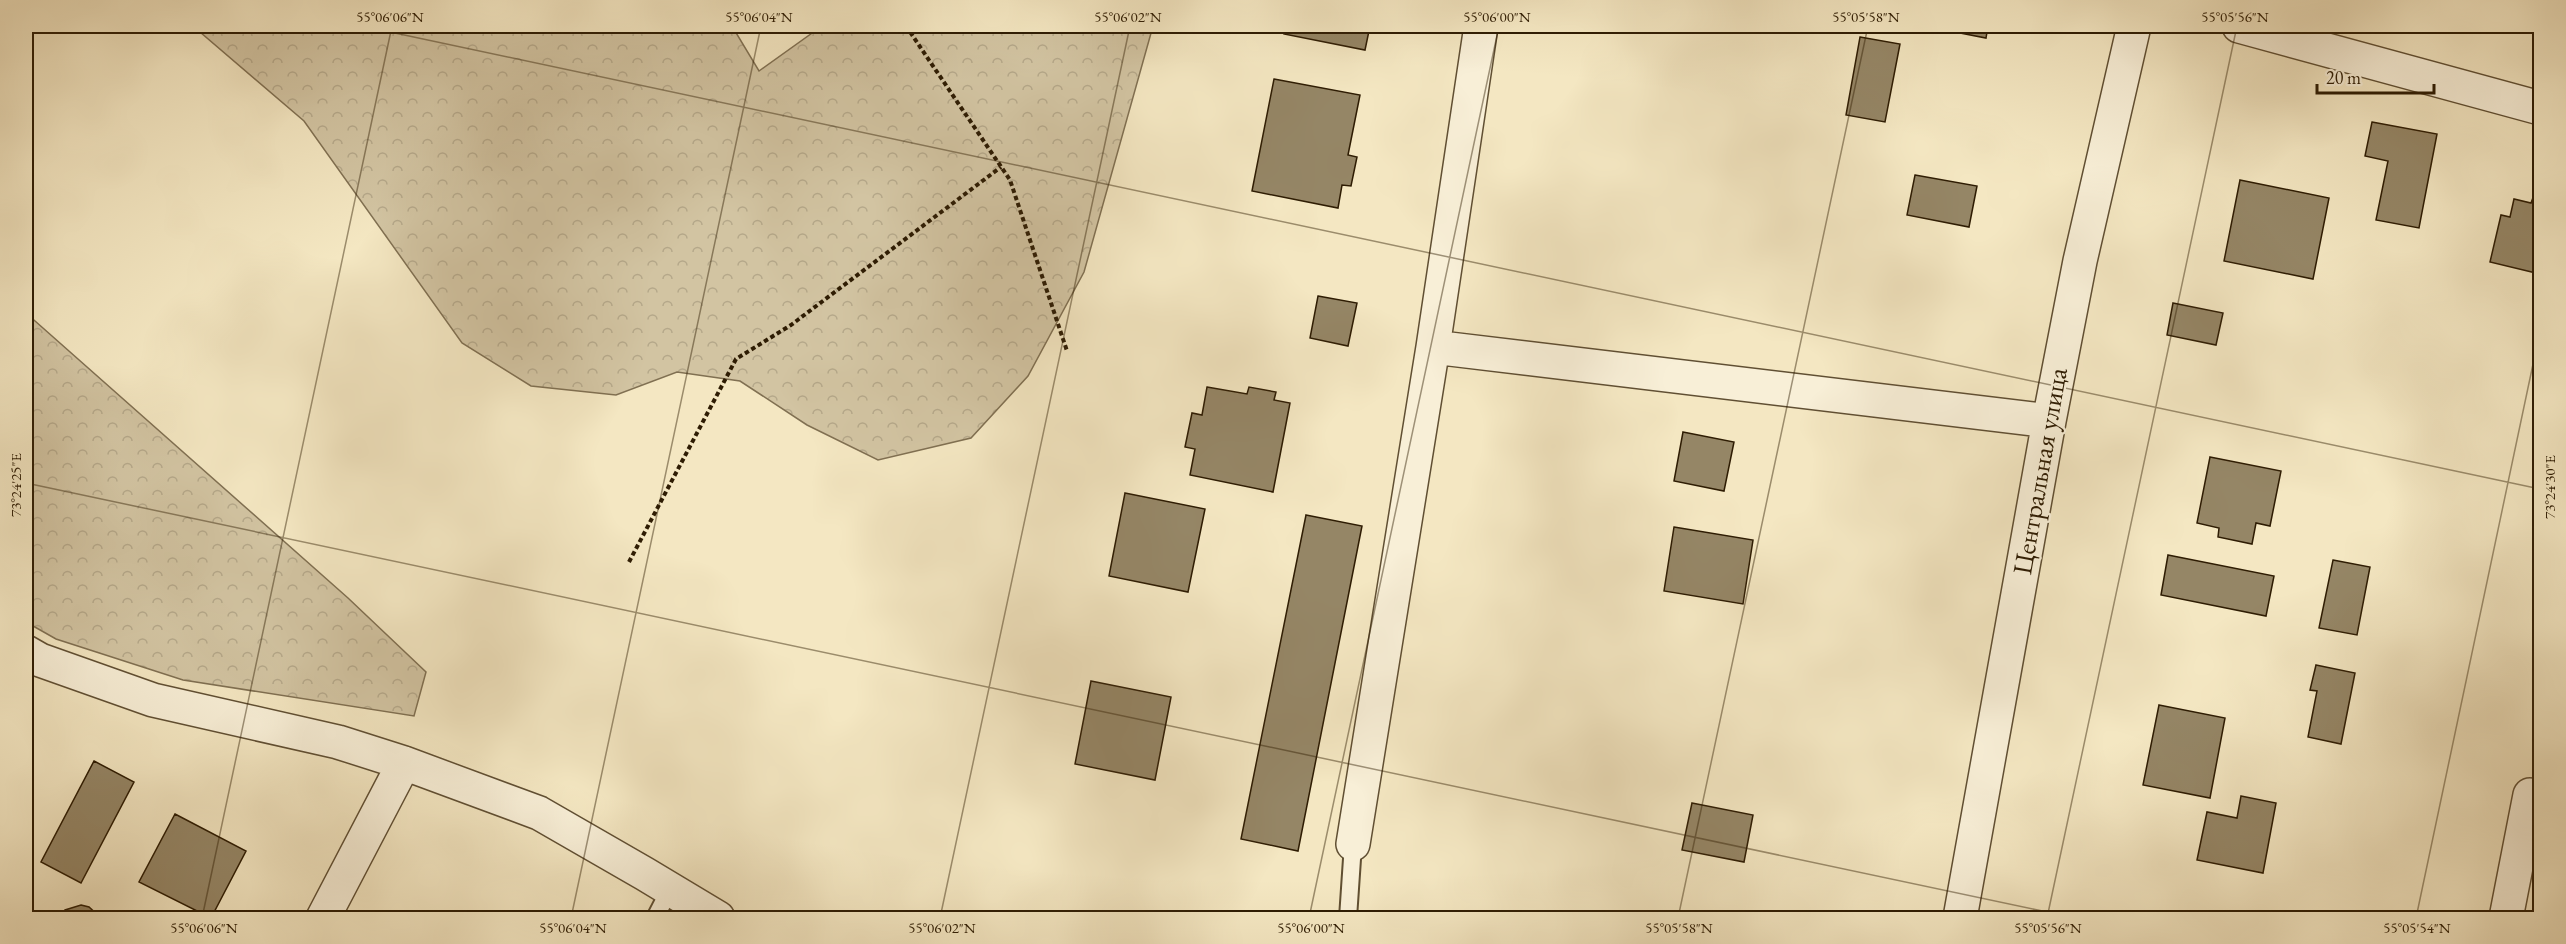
<svg xmlns="http://www.w3.org/2000/svg" width="2566" height="944" viewBox="0 0 2566 944" font-family="'EB Garamond',serif">
  <style>
    .forest { fill: url(#forest-crowns); stroke: #807052; stroke-width: 1.5 }
    .building { fill: #958666; stroke: #2e1c03; stroke-width: 1.5 }
    .lines { fill: none; stroke-linecap: round; stroke-linejoin: round }
    .service-casing { stroke: #604f33; stroke-width: 20 }
    .minor-casing { stroke: #604f33; stroke-width: 36 }
    .path { stroke: #2e1c03; stroke-width: 4; stroke-dasharray: 4.5 3; stroke-linecap: butt }
    .service { stroke: #f8efd7; stroke-width: 16 }
    .minor { stroke: #f8efd7; stroke-width: 33 }
    .ticks { fill: none; stroke: #2e1c03; stroke-width: 1.5; stroke-opacity: 0.45 }
    .labels { text-anchor: middle; stroke-width: 4.5; stroke-linejoin: round; paint-order: stroke }
    .street-label { font-size: 27px; fill: #2e1c03; stroke: #f8efd7 }
    .neatline { fill: none; stroke: #2e1c03; stroke-width: 2 }
    .ticks-label { font-size: 15px; text-anchor: middle; fill: #2e1c03 }
  </style>
  <defs>
    <pattern id="forest-crowns" width="20" height="18" patternUnits="userSpaceOnUse" patternTransform="scale(1.5)"><rect width="20" height="18" fill="#d2c4a2"/><path d="M2 6a3 3 0 1 1 6 0M12 15a3 3 0 1 1 6 0" fill="none" stroke="#b5a88a"/></pattern>
  </defs>
  <rect width="100%" height="100%" fill="#f4e7c2"/>
  <filter id="stains"><feTurbulence type="fractalNoise" baseFrequency=".00333" numOctaves="4"/><feColorMatrix values="0 0 0 0 .2 0 0 0 0 .09 0 0 0 0 .02 0 0 0 .5 -.17"/></filter>
  <radialGradient id="worn" r=".72"><stop offset=".6" stop-color="#630" stop-opacity="0"/><stop offset="1" stop-color="#630" stop-opacity=".3"/></radialGradient>
  <!-- forest -->
  <path class="forest" d="M193 26H732L759 71 822 26H1153L1084 272 1028 376 971 438 878 460 807 425 740 381 677 372 616 395 531 386 462 343 304 121Z
    M26 313 348 598 426 672 414 716 183 680 56 639 26 622Z"/>
  <!-- building -->
  <path class="building" d="M1286 26H1370L1365 50 1284 34Z
    M1934 26H1988L1986 38 1934 28Z
    M1860 37 1900 44 1885 122 1846 115Z
    M1274 79 1360 95 1348 155 1357 157 1351 186 1342 185 1338 208 1252 191Z
    M2372 122 2437 134 2419 228 2376 220 2388 161 2365 156Z
    M1915 175 1977 186 1969 227 1907 215Z
    M2240 180 2329 198 2313 279 2224 261Z
    M2534 195 2540 197V274L2490 262 2501 215 2510 217 2514 199 2531 203Z
    M1318 296 1357 303 1348 346 1310 338Z
    M2173 303 2223 313 2216 345 2167 335Z
    M1207 387 1247 394 1249 387 1276 392 1274 400 1290 403 1273 492 1190 475 1195 449 1185 447 1192 413 1202 415Z
    M1683 432 1734 442 1724 491 1674 481Z
    M2210 457 2281 471 2270 526 2256 523 2252 544 2218 537 2219 528 2197 523Z
    M1125 493 1205 509 1188 592 1109 576Z
    M1306 515 1362 526 1298 851 1241 839Z
    M1674 527 1753 540 1743 604 1664 591Z
    M2168 555 2274 576 2266 616 2161 595Z
    M2333 560 2370 567 2357 635 2319 628Z
    M2316 665 2355 673 2341 744 2308 737 2317 691 2310 690Z
    M1091 681 1171 697 1155 780 1075 764Z
    M2159 705 2225 718 2210 798 2143 785Z
    M94 761 134 782 81 883 41 862Z
    M2241 796 2276 803 2263 873 2197 860 2207 812 2237 818Z
    M1692 803 1753 815 1744 862 1682 850Z
    M175 814 246 851 211 918 139 882Z
    M81 905 89 907 101 918H57L65 910Z"/>
  <g class="lines">
    <!-- service casing -->
    <g class="service-casing">
      <path id="service" d="M655 918 670 889
        M1348 918 1353 844"/>
    </g>
    <!-- minor casing -->
    <g class="minor-casing">
      <path id="minor" d="M2239 26 2540 108
        M1433 347 2049 421
        M26 652 40 660 153 700 338 742 404 763 539 813 645 874 718 918
        M1353 844 1433 347 1481 26
        M323 918 404 763
        M1960 918 2049 421 2080 261 2134 26
        M2506 918 2530 795"/>
    </g>
    <!-- path -->
    <path class="path" d="M906 26 1010 180 1067 351
      M629 562 736 359 791 325 1001 167"/>
    <!-- service -->
    <use href="#service" class="service"/>
    <!-- minor -->
    <use href="#minor" class="minor"/>
  </g>
  <!-- ticks -->
  <path class="ticks" d="M362 26 2540 489M26 483 2075 918M202 918 392 26M571 918 761 26M940 918 1130 26M1309 918 1499 26M1678 918 1868 26M2047 918 2237 26M2416 918 2540 331"/>
  <g class="labels">
    <!-- street labels -->
    <g class="street-label">
      <text transform="translate(2040 471) rotate(-80)" y="9">Центральная улица</text>
    </g>
  </g>
  <!-- margin -->
  <rect width="2566" height="944" fill="none" stroke="#f4e7c2" stroke-width="66"/>
  <!-- scale -->
  <path d="M2317 84v9h117v-9" fill="none" stroke="#2e1c03" stroke-width="3"/>
  <text x="2326" y="84" font-size="18" fill="#2e1c03" stroke="#f8efd7" stroke-width="4.5" paint-order="stroke">20 m</text>
  <rect x="33" y="33" width="2500" height="878" class="neatline"/>
  <g class="ticks-label">
    <text x="390" y="22">55°06'06"N</text>
    <text x="759" y="22">55°06'04"N</text>
    <text x="1128" y="22">55°06'02"N</text>
    <text x="1497" y="22">55°06'00"N</text>
    <text x="1866" y="22">55°05'58"N</text>
    <text x="2235" y="22">55°05'56"N</text>
    <text transform="translate(16 485) rotate(-90)" y="5">73°24'25"E</text>
    <text transform="translate(2550 487) rotate(-90)" y="5">73°24'30"E</text>
    <text x="204" y="933">55°06'06"N</text>
    <text x="573" y="933">55°06'04"N</text>
    <text x="942" y="933">55°06'02"N</text>
    <text x="1311" y="933">55°06'00"N</text>
    <text x="1679" y="933">55°05'58"N</text>
    <text x="2048" y="933">55°05'56"N</text>
    <text x="2417" y="933">55°05'54"N</text>
  </g>
  <rect width="100%" height="100%" filter="url(#stains)"/>
  <rect width="100%" height="100%" fill="url(#worn)"/>
</svg>
